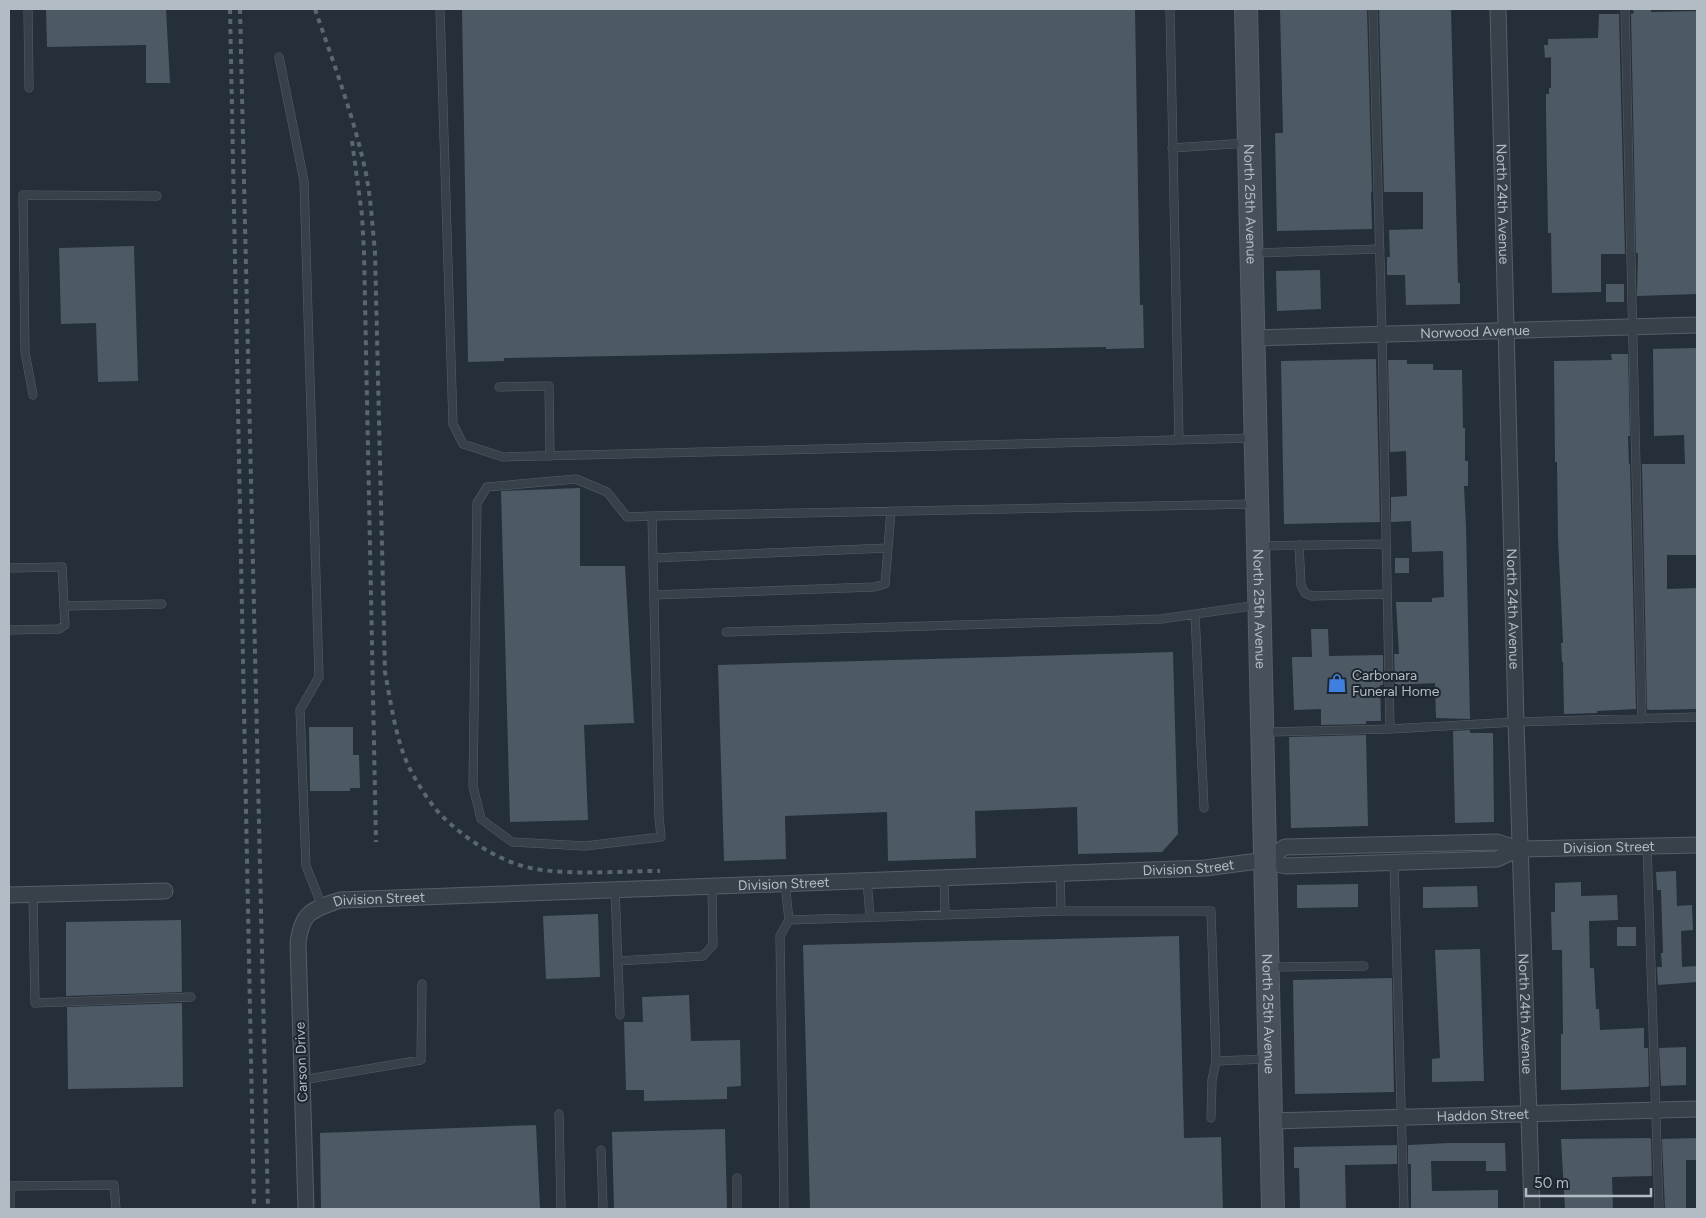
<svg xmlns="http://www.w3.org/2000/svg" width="1706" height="1218" viewBox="0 0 1706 1218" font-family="Figtree,sans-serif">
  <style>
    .building { fill: #4d5a65 }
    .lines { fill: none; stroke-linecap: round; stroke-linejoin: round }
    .service-casing { stroke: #565f67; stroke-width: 9 }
    .minor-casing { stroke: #565f67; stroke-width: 17 }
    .secondary-casing { stroke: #565f67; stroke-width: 24 }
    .service { stroke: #384149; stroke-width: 8 }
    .minor { stroke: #384149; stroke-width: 15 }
    .secondary { stroke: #46515c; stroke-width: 22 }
    .rail { stroke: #5a6670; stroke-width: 4; stroke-dasharray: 5 5; stroke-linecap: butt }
    .labels { text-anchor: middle; stroke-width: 4; stroke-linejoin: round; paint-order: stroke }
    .street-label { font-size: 14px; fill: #b3bcc5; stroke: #1d262e }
    .poi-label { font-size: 14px; fill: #b3bcc5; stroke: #1d262e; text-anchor: start }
  </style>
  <rect width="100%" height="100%" fill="#242f39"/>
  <!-- building -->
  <path class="building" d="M46 9H166L170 83H146V45L47 47Z
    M462 9H1135L1140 305H1143L1144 348 1106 349V347L504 358V361L468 362Z
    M1280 9H1367L1372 192 1371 193 1372 229 1277 231 1275 133H1283Z
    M1379 9H1451L1458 283H1460V304L1406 305 1405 275H1387V257H1390L1389 230 1423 229V192H1384Z
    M1633 10H1651V12L1697 11V294L1637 296 1638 253H1636L1631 14 1634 13Z
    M1599 14H1619L1625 254H1601V292L1552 293 1551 233H1548L1546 113V94H1549V88H1551V57L1545 58 1544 45H1548V39L1598 38Z
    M134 246 138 381 98 382 96 323 61 324 59 248Z
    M1320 270 1321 309 1277 311 1276 271Z
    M1606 284H1624V302H1606Z
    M1697 348V555H1667V589L1697 588V709L1650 710 1647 709 1642 464H1685L1684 435 1654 436 1653 349Z
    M1611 354H1628L1630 436H1628L1629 464H1630L1636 709 1597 711V713L1564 714 1563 662H1562L1561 643H1563L1558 537 1557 462H1555L1554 361 1612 360Z
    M1376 359 1380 522 1284 524 1281 361Z
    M1388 360H1407V364H1433V370H1462L1463 428H1465V461H1468V486H1464L1466 527 1470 719 1436 718 1435 683 1395 685 1394 654H1399L1396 602H1432V598L1444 597 1443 551 1412 552 1411 521 1391 522V497L1407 496 1406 451 1390 452Z
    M580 488V566H625L634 723 584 725 588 820 510 822 501 491Z
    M1395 558H1409V573H1395Z
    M1311 629H1328L1329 656 1383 655V685H1380L1381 721H1366V724L1321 725V709L1294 710 1292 657H1312Z
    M1173 652 1178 834 1162 852 1078 854 1077 807 975 811 976 858 888 861 887 812 785 816 786 859 724 861 718 665Z
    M309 727H353V755H359L360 788H350V791H310Z
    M1470 730V733H1493L1494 822 1455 823 1453 731Z
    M1366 735 1368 826 1291 828 1289 737Z
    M1676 871 1677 906 1692 905 1693 930 1681 931 1682 967 1697 966V982L1658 985 1657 967H1662L1661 953H1663L1661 890H1657L1656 872Z
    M1581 882V896L1617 895 1618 920 1589 921 1590 968H1594L1596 1009H1599L1600 1030 1644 1028V1048H1648L1649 1086 1647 1087 1561 1090V1034H1563L1562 950H1552L1551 912H1555V883Z
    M1358 884V907L1297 908V885Z
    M1477 886 1478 907 1423 908V887Z
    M598 914 600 977 546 979 543 916Z
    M181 920 182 992 66 996V922Z
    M1617 927H1636V946H1617Z
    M1179 936 1184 1138 1221 1137 1223 1209H810L803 945Z
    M1480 949 1484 1081 1432 1082V1059L1440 1058 1435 950Z
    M1392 978 1394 1092 1295 1094 1293 980Z
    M689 995 691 1041 740 1040 741 1086 727 1087V1099L644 1101V1090H626L624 1022H643L642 997Z
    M182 1003 183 1087 68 1089 67 1007Z
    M1686 1047V1085L1661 1086 1659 1048Z
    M536 1125 540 1209H321L320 1133Z
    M725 1129 727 1209H614L612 1132Z
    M1649 1138 1651 1139 1652 1176 1612 1177 1613 1209H1565L1561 1139Z
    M1697 1138V1160H1686V1209H1665L1662 1139Z
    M1450 1143H1505L1506 1171H1486V1161H1431L1432 1191 1498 1190V1209H1411V1164H1408V1145Z
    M1397 1145V1164L1345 1165 1346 1209H1300L1299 1168H1294V1147Z"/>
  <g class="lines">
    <!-- service casing -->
    <g class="service-casing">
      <path id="service" d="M28 9 29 88
        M440 9 453 424 463 444 503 457 1253 438
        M1170 9 1179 439
        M1373 9 1382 334 1390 729
        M1625 9 1642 719
        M279 57 304 181 319 677 300 710 306 866 322 906
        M1172 148 1248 143
        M1254 253 1380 249
        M499 387 549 386 550 456
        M33 395 25 352 23 195 157 196
        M652 516 659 817 661 837 585 846 512 842 481 819 473 786 477 503 487 487 576 479 607 492 627 517 652 516 1255 504
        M1299 545 1301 585 1305 593 1312 596 1386 594
        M1261 546 1385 544
        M653 558 888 548
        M9 568 62 567 64 606 162 604
        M654 595 874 587 885 584 891 511
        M1195 614 1204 808
        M9 630 59 629 65 625 64 606
        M726 632 1161 619 1258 605
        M1265 732 1390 729 1516 722 1697 717
        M1647 846 1659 1209
        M1394 862 1404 1209
        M1060 873 1061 911
        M944 878 945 914
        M867 880 870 917
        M785 883 789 920
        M615 890 620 1015
        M33 895 35 1003 191 997
        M618 961 703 956 713 945 712 887
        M1270 967 1364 966
        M1216 1061 1267 1059
        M302 1080 421 1060 422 984
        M559 1114 561 1209
        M601 1150 603 1209
        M9 1186 114 1185 116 1209
        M10 1186V1209
        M737 1209V1178
        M784 1209 780 936 789 920 1061 911H1211L1216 1061 1212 1080 1211 1118"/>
    </g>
    <!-- minor casing -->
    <g class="minor-casing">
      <g id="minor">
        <path id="s1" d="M1498 9 1516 722 1532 1209"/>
        <path id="s2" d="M1254 338 1697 325"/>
        <path id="s3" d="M1266 860 1285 847 1497 842 1519 849 1697 845"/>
        <path d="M9 895 165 891"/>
        <path id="s4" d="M1271 1121 1697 1109"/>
        <path id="s5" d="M306 1209 298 943C302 911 312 910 340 900L1205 868 1266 860 1285 866 1497 859 1519 849"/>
      </g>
    </g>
    <!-- secondary casing -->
    <g class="secondary-casing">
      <g id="secondary">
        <path id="s6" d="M1246 9 1273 1209"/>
      </g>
    </g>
    <!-- service -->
    <use href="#service" class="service"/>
    <!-- minor -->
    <use href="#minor" class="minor"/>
    <!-- secondary -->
    <use href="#secondary" class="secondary"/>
    <!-- rail -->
    <path class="rail" d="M230 9 254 1209
      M240 9 268 1209
      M315 9C333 62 353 114 365 169 371 196 372 224 375 252L385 672C391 703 396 743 411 771 417 783 433 808 443 817 469 842 506 866 542 870 581 875 621 871 660 871
      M352 141 362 215 364 252 376 842"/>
  </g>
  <!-- icons -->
  <defs>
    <g id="shop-bare" transform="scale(1.5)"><path d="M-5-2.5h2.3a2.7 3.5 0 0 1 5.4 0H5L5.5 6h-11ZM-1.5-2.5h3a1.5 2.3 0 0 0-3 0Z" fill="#3f7fe0" stroke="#1d262e" stroke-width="2.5" paint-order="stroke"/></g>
  </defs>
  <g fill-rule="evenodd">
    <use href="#shop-bare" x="1337" y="683"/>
  </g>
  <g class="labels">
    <!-- street labels -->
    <g class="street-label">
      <text dy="5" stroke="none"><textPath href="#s6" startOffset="195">North 25th Avenue</textPath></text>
      <text dy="5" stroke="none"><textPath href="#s1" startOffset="195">North 24th Avenue</textPath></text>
      <text dy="5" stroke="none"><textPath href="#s2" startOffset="221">Norwood Avenue</textPath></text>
      <text dy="5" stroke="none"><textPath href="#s6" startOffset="600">North 25th Avenue</textPath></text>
      <text dy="5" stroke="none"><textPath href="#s1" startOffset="600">North 24th Avenue</textPath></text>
      <text dy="5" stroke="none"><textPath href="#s3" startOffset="348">Division Street</textPath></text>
      <text dy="5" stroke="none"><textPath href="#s5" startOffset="1181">Division Street</textPath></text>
      <text dy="5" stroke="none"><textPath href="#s5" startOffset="776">Division Street</textPath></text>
      <text dy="5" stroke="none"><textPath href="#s5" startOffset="371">Division Street</textPath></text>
      <text dy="5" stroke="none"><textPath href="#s6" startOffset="1005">North 25th Avenue</textPath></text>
      <text dy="5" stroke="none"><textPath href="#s1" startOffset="1005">North 24th Avenue</textPath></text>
      <text transform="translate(301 1062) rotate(-92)" y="5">Carson Drive</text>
      <text dy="5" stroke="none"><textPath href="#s4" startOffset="212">Haddon Street</textPath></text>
    </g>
    <!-- poi labels -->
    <g class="poi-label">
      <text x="1352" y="680">Carbonara<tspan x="1352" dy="16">Funeral Home</tspan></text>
    </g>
  </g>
  <!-- border -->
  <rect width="1706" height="1218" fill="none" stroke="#b3bcc5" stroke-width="20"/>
  <!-- scale -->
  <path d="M1526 1188v8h125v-8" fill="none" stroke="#b3bcc5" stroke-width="2.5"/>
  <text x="1534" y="1188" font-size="15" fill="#b3bcc5" stroke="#1d262e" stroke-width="4" paint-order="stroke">50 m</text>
</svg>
